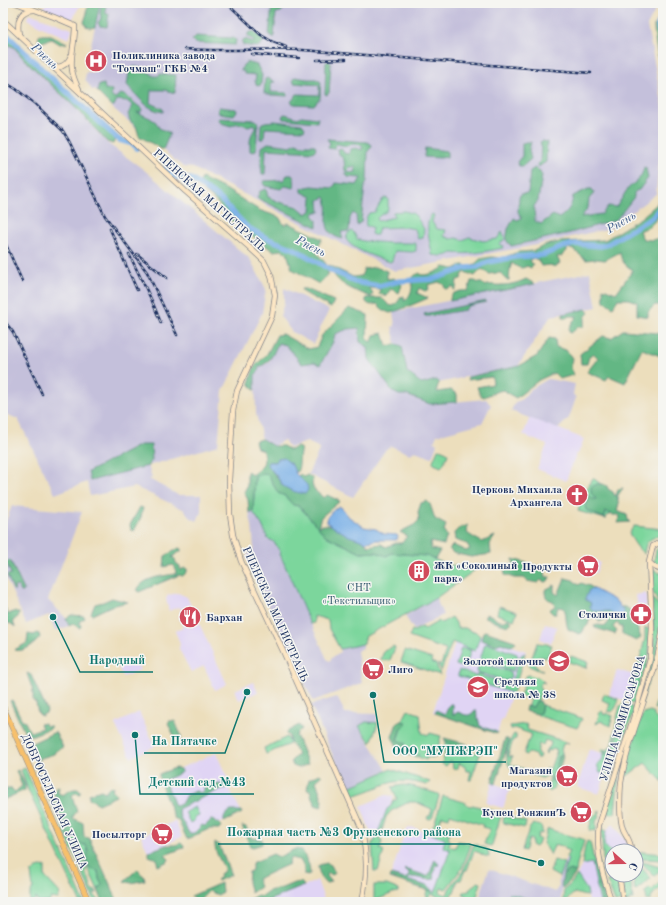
<svg xmlns="http://www.w3.org/2000/svg" width="666" height="905" viewBox="0 0 666 905" font-family="'Old Standard TT',serif">
  <style>
    .built { fill: #e0d4f4 }
    .industrial { fill: #c4c0db }
    .green { fill: #7bd69c; stroke: #4b827d }
    .forest { fill: #64b784; stroke: #407371 }
    .water { fill: #77aee6; stroke: #496ea2 }
    .lines { fill: none; stroke-linecap: round; stroke-linejoin: round }
    .river { stroke: #77aee6; stroke-width: 5.5 }
    .secondary-casing { stroke: #84868d; stroke-width: 6 }
    .primary-casing { stroke: #84868d; stroke-width: 6 }
    .secondary { stroke: #fce6c4; stroke-width: 4.5 }
    .primary { stroke: #f7c06c; stroke-width: 5 }
    .rail-casing { stroke: #1b2f5e; stroke-width: 2.5 }
    .rail { stroke: #f6f6f2; stroke-width: 1; stroke-dasharray: 3; stroke-linecap: butt }
    .labels { text-anchor: middle; stroke-width: 3; stroke-linejoin: round; paint-order: stroke }
    .poi-label { font-size: 11px; font-weight: bold; fill: #1b2f5e; stroke: #f6f6f2; text-anchor: end }
    .street-label { font-size: 11px; fill: #1b2f5e; stroke: #f6f6f2 }
    .park-label { font-size: 11px; fill: #33596e; stroke: #f6f6f2 }
    .water-label { font-size: 12px; font-style: italic; fill: #375587; stroke: #f6f6f2 }
    .leader { fill: none; stroke: #0f766e; stroke-width: 1.5 }
    .callout-dot { fill: #0f766e; stroke: #f6f6f2; stroke-width: 1.5 }
    .callout-label { font-size: 12px; text-anchor: middle; font-weight: bold; fill: #0f766e; stroke: #f6f6f2; stroke-width: 3; stroke-linejoin: round; paint-order: stroke }
  </style>
  <rect width="100%" height="100%" fill="#f6f6f2"/>
  <filter id="ink" filterUnits="userSpaceOnUse"><feTurbulence type="fractalNoise" baseFrequency=".025" numOctaves="2"/><feDisplacementMap in="SourceGraphic" scale="8" xChannelSelector="R" yChannelSelector="G"/><feConvolveMatrix kernelMatrix="1 2 1 2 8 2 1 2 1" color-interpolation-filters="sRGB"/></filter>
  <filter id="wash" filterUnits="userSpaceOnUse"><feTurbulence type="fractalNoise" baseFrequency=".012" numOctaves="4" result="noise"/><feDisplacementMap in="SourceGraphic" scale="16" xChannelSelector="R" yChannelSelector="G"/><feGaussianBlur stdDeviation="0.9" result="paint"/><feColorMatrix in="noise" values="0 0 0 0 0 0 0 0 0 0 0 0 0 0 0 0 0 1.4 0 .05"/><feComposite in="paint" operator="in"/></filter>
  <g filter="url(#wash)">
    <rect width="100%" height="100%" fill="#ecdebc"/>
    <!-- built -->
    <path class="built" d="M46 3H81L72 20 43 9Z
      M29 13 72 29 69 39 42 27 27 19Z
      M530 417 584 439 578 454H576L566 481 537 469 547 445 523 435Z
      M584 556 600 563 596 573 579 566Z
      M178 593 187 597 227 684 215 690 204 666 191 672 179 649 180 643 175 631 183 628 179 618 181 608 178 607 169 611 166 599 168 595Z
      M646 593 647 615 639 617 636 595Z
      M545 623 557 627 551 643 540 639Z
      M480 636 526 651 503 720 501 721 497 734 433 712 455 643 475 651Z
      M135 659 140 670 123 677 118 667Z
      M617 670 638 676 629 702 609 695Z
      M253 682 258 692 239 700 235 690Z
      M139 712 155 746 131 758 115 724Z
      M589 749 612 756 599 794 577 787Z
      M216 753 227 777 228 786 242 813 187 839 159 777Z
      M492 783 510 789 503 808 486 803Z
      M386 795 394 796 375 844 361 806Z
      M175 821 182 837 148 852 141 836Z
      M613 824 626 841 628 847 623 851H612V853L604 845 605 836 606 831Z
      M412 827 445 839 450 849 435 893 390 878 406 829Z
      M592 863 600 902H589L587 890 577 875 582 865Z
      M317 880 325 902H265L314 882Z"/>
    <!-- industrial -->
    <path class="industrial" d="M100 3H659L647 26 663 106V123L656 194 611 228 531 246 395 271 193 168 183 167 109 105 95 90H92L85 79 86 72 93 73 95 55H97V51L90 49Z
      M3 36 55 85 107 143 143 169 250 259 266 289 262 313 223 391 218 445 148 466 152 478 149 479 178 495H201V512L197 521 189 517 185 510 135 487 90 496 87 482 55 494 18 419 3 413V381H4L7 365 3 355Z
      M590 272 597 307 551 316 518 366 405 390 392 345 396 344 392 327 395 326 393 312Z
      M284 288 329 310 313 344 292 332 280 316 284 303Z
      M360 328 368 347 369 359 377 367 389 387 399 395H406L430 404 486 399 491 405 482 423 437 435 434 442 437 444 432 457 415 451 410 454 391 446 386 449 353 497 308 474 320 448 307 442 289 448 284 440 273 446 262 439 256 414 255 375 258 372 259 367 266 364 270 360 278 343 286 345 302 364 333 342 335 334 348 329Z
      M548 379 575 384 573 394 576 398 569 418 558 429 511 411 515 402 521 400 531 389Z
      M12 506 82 512 48 600 65 617 69 626 55 631 49 615 26 624 3 571V524L5 523Z
      M249 512H253L262 525 268 539 273 541 281 553 280 555 327 659 329 661 335 655 341 652 340 649 363 644V648L357 651 362 683 313 701 246 557 251 550 254 549 252 526Z
      M436 598 443 615 414 630 405 616Z
      M337 697 345 713 377 714V722H366L359 726 387 770 347 788 311 705Z
      M566 858 571 860 565 878 561 895V902H478L489 869 555 892 559 886 558 881Z"/>
    <!-- green -->
    <path class="green" d="M385 198 388 199C389 215 386 210 377 218L378 221 394 217 393 212 404 211 412 213 416 216 424 229 423 238 418 239 415 229 404 227 379 228 377 235H373L371 234 372 227 366 226C365 221 366 217 369 213L375 212 382 200Z
      M432 214 434 215 432 222 437 229 446 230 444 236 451 239 456 238 463 240 469 237 483 241 497 239 502 232 505 239 499 244 504 246 503 248C487 251 469 255 452 253 446 257 440 256 432 255 431 243 423 224 432 214Z
      M352 231 354 233 357 239 363 241 390 243H414L416 244V251L412 252 395 251 392 261 390 262C378 258 352 250 346 239L348 233Z
      M438 449H440L447 452 448 454 443 465 441 467 434 464 433 461Z
      M263 473 268 475 278 493 285 496 293 505 299 506 326 536 361 553 376 552 386 556 392 553 426 556 446 564 475 570 436 598 366 636 363 644 340 649 329 629 328 620 314 616V623L310 624 280 554 281 553 273 541 268 539 262 525 253 512 255 477Z
      M593 478 619 498 613 514 607 516 605 519 578 511 585 492Z
      M634 526 663 529V538L657 536C646 541 646 543 644 554 638 549 632 540 629 533Z
      M661 546 663 547 662 567 656 565 654 561 656 550Z
      M653 569 659 573H663L662 607C651 592 650 589 653 569Z
      M652 598 663 610 660 637 656 658 640 707 651 663 654 646Z
      M499 606 517 612 514 620 497 614Z
      M452 617 456 623 457 628H465L473 632 475 631 480 636 475 651 452 642 441 671 438 664 441 665 446 650 409 637 412 630 414 631 422 627 425 629 439 621 441 623Z
      M645 628 650 629 649 655 645 672H642V674L644 676 643 679H640L639 686 640 688 639 692 637 693 635 697 637 699V702L634 704 629 702 645 639Z
      M537 643 552 645 547 658 538 656 535 663 536 667 543 670 541 671 529 666Z
      M485 644H489L517 654 518 657 513 671 480 659Z
      M394 646 395 648 390 660 385 661 381 659 384 651Z
      M461 648 471 650 465 668 456 665Z
      M405 650 432 659 431 662 436 664 440 675 401 662Z
      M525 653 514 691 512 693 458 676 459 670 476 676 477 674 505 683H508L512 680 521 655Z
      M571 656 588 662 586 668 569 662Z
      M479 662 510 672 511 677 506 681 477 672Z
      M529 675 540 678 545 683 542 682 539 686 542 688 538 700 533 707 528 706 530 699 520 696 526 676Z
      M663 681V706L654 709Z
      M604 694 618 699C619 702 615 710 612 712L608 711 610 703 602 700Z
      M624 704H626L610 754 601 751 602 749 608 750 610 747H611C615 734 616 719 620 706Z
      M542 705 581 718 582 719 577 728 539 716 537 714 540 713Z
      M628 705 632 707 634 710 611 775 605 773Z
      M408 710 420 714 422 733 429 735 430 733 441 736 435 758 428 757 426 760 418 757V754L417 757 405 754 406 750 397 741 403 722 402 721Z
      M601 711 603 712V714L606 715V713L613 716 610 726 601 721 596 724 600 712Z
      M650 711 653 712C654 718 657 720 663 721V782L645 763 624 778 625 768 643 713Z
      M637 714H638L623 762 618 782 615 813 613 814 605 813Z
      M366 722 378 723 371 743 359 726Z
      M526 724 528 730 569 743 563 744 561 750 562 752V754L559 755 553 782H556L553 789 550 792 547 789 549 788 547 786 549 783 550 776H546L542 778 528 773 529 770 544 775 547 768 550 769 557 750 553 749 550 751 547 750 546 754 545 753 547 748 550 747 551 742 545 740 543 745 539 744 537 753 540 755 539 758H536L535 755 529 753 525 755 524 753 531 734 514 728 513 729H511L510 726Z
      M514 734 516 735V739L513 740 508 756 512 757 510 764 527 770 526 773 511 768C503 760 508 742 514 734Z
      M287 737 290 744 266 754 264 748Z
      M446 742 459 749 471 750V752L474 753 481 751 471 780H469L471 771H466L465 767 459 763 458 768 456 769 453 768 452 762 450 761 446 766 442 764 445 753 442 752Z
      M604 753 609 755 603 773H600L597 765 602 761Z
      M25 768 84 902H80L28 790 21 770Z
      M391 769 430 782 427 785C391 776 388 785 356 795H352L347 788Z
      M38 773 64 823 72 843 75 844 87 870 85 872 89 879 92 890 96 891 97 893H93L100 902H95Z
      M403 785 412 786 438 794 439 797 432 818 430 819 427 818 428 816H430L432 809 416 802H409L391 811 386 817 379 840 382 841 380 849 384 851 378 871H374L372 843 374 842 376 838 387 809 391 806 393 801 397 799 392 787Z
      M443 796 464 802 470 806 473 805 500 813 501 816 492 845 490 846 484 844 490 829 482 827 483 825 450 814 449 818 442 816 437 829 450 833 448 837 450 841 449 846 455 848 458 841 469 843 471 845 462 868 446 889 441 888 440 893 447 895 449 889 463 871 474 844 488 849 489 857 482 855 480 853 474 851 467 870H465L461 880H458L454 892 452 893 449 902H436L438 896 431 894 429 902H427L426 901 427 896 426 895 427 890 435 893 450 850 443 847 445 839 429 833 435 822Z
      M195 807 199 815 194 817 195 820 190 823 185 812Z
      M600 810 599 816 596 821V831L589 830 592 818Z
      M506 816 526 822 525 828 504 823 503 822 504 817Z
      M533 824 541 826 542 829V834L539 833 537 838 540 839 538 845 536 847 532 845V840L529 839 525 851 522 850 529 829Z
      M549 829 563 834 583 839 584 841 577 864 576 872 570 870 563 875 568 859 566 858 569 851 565 849V847L555 844 550 855 543 843 547 830Z
      M601 829 606 831 604 845 612 853V875H608L604 872Z
      M587 841 590 842 603 902H600L592 863 582 865 585 846Z
      M77 844 86 845 98 871 99 879 102 885 98 890Z
      M642 852 663 854V860L639 859 636 855Z
      M554 860 564 863 559 877 550 872Z
      M596 860H598L600 872 609 902H604Z
      M643 862 663 868 654 876 643 864Z
      M636 863H637L651 878 635 891 633 875H636Z
      M45 866V877L60 893 58 899 51 898 49 902H38L36 898 33 902H30V893L33 888 31 873 37 868Z
      M577 875 587 890 588 896C573 895 577 888 566 902H563L564 890 571 884Z
      M624 875H630L633 899H629V902H625L623 890Z
      M617 878 621 902H615L607 881Z
      M663 879V886L654 893 651 898V900L647 901 646 895 644 893 650 888 652 890Z
      M478 882 481 883 475 902H467L466 895 463 894 464 892 469 891 471 887Z
      M374 885H387L399 890V892L393 893 374 901Z
      M509 893 538 902H506Z"/>
    <!-- forest -->
    <path class="forest" d="M91 3H100L95 27 90 28 86 26 84 22 87 13 86 11Z
      M102 3H106L105 13 109 14 107 27 100 26 98 23 101 18 100 12Z
      M274 3H285L286 7 281 12 276 13 274 38 269 35 272 5Z
      M663 11V85L655 40 654 26Z
      M254 31 263 40 262 44 257 47 243 45 242 42 244 39 254 42V40L248 36V33Z
      M3 32 115 139 113 144 107 142 81 113 24 59 14 47 5 44 3 41Z
      M39 35H51L67 43 60 44 52 39 38 43Z
      M196 36 233 38 236 40 235 45 195 43 192 40Z
      M329 61 331 63 329 93 327 95 325 94 326 62Z
      M247 62 257 65 262 75 261 85 257 86 255 81 256 75 244 74V71H241L243 65Z
      M133 67H141L142 72 151 73 153 76H158L160 74 176 75 175 93 165 90H151L150 103 163 109V112C146 110 138 96 127 85L129 72Z
      M295 77 307 79H316L321 82 320 98 314 105 293 104 291 102 297 94 319 95V85L294 83 293 79Z
      M267 78 275 82H271V92L286 93 288 94 287 96 271 95 264 93 265 79Z
      M104 84 105 89 112 90 111 95 114 99 120 94 125 95 142 109 141 112H137L150 118 156 122 159 128 170 133 163 150 139 136 136 126 130 121 128 114 133 106 127 101 117 100 114 106H111L97 92 99 85Z
      M219 107 236 109 237 111 234 115 218 113V109Z
      M285 114 298 118 301 116 318 118 317 122 285 119 282 118 283 115Z
      M219 118 256 120 258 123 256 150 254 152 250 151C250 143 249 134 256 129V126L253 124C246 130 241 119 231 126L221 123 218 120Z
      M274 121 302 124 305 128 304 130 265 128 264 139H260L261 124 265 122Z
      M327 139 368 142 372 145 371 148 368 151 367 181 365 186 361 222 357 225 356 215 353 213 350 218 349 231 341 232 343 239C316 233 333 212 325 197L319 200 320 212H315L313 215 317 220V227L257 198 260 191 266 189 268 197 279 202 298 207 306 214 311 211 312 197 302 192V188L312 186 333 188 336 183 357 185 361 178 348 177 345 173 356 172 355 167H349L348 171H345L344 160 339 154 338 149 341 148 344 153 349 154 350 149 356 148 362 150V145L352 144 347 146 336 144 334 149 328 148 330 143Z
      M543 141 547 142 546 162 538 167 537 164 540 162 541 144 540 142Z
      M525 142H531L529 150 531 159 523 166H519L517 162 522 156V144Z
      M268 143 291 146 296 143 301 145H315L316 149 313 152 266 149 265 174H262L261 164 262 147Z
      M425 148 447 151V157L440 158 424 157Z
      M644 167 646 168 648 178 639 190 636 191 634 193V197L616 220 570 233 511 246 506 240 508 229 514 218 517 220 522 218 518 212 519 197 521 194 528 193 530 171 535 168 540 171 542 176 538 201 534 206 535 221 541 224 553 215 559 218C568 212 572 206 573 196L588 189H592L594 193 589 199 588 208 581 217 602 214 608 206 616 207C619 203 622 198 625 193 632 181 641 183 644 167Z
      M287 175H292C295 178 295 183 294 188L285 186 281 189 265 186 263 183 264 181 284 180Z
      M202 178 227 190 259 210 279 217 284 225 289 223 322 239 316 252 327 265 328 274 319 284 292 269 287 253 282 250 273 251 228 218C221 204 210 196 198 186Z
      M663 189V212L649 227 639 231 643 239 652 240 663 237V305H655L648 312V317L637 315V302L628 299H618L613 307 604 301 603 288 616 293 633 270C625 265 621 262 620 252L605 260 596 259 586 260 574 250 567 248V251L564 253 562 256 557 257 560 263 555 267 550 265 541 266 538 260 533 258 530 260 533 265 531 268 527 266C521 270 517 267 512 263L510 269 509 280H506L501 273H496L489 274 482 269 475 276 465 272 462 276 461 279 457 280 456 289 454 290 453 286 450 288 445 289 444 285 439 282 428 285 429 289 425 291 419 288 417 293 428 298C424 300 393 313 390 313 385 312 380 307 377 304 372 305 370 306 366 302V298H382L389 305 393 306 397 303 401 297 404 296V301C412 296 413 286 412 278L415 275 420 273 422 275C430 275 437 272 444 267L454 269 462 265 469 266 475 264 480 259 491 257 502 258 518 252 534 251 545 245 559 242 605 240 642 217 657 204Z
      M329 265 353 277 361 276 364 269 375 267 387 271V279L394 278 402 285 399 293 392 289 389 291 387 296 379 294 380 289 369 288 373 294 371 297C352 289 337 286 329 265Z
      M526 279 535 284 450 301C449 292 461 290 468 291L471 281H475L479 283H482L485 286C490 283 496 286 501 285 510 285 518 283 526 279Z
      M301 289H306L334 301 331 308 303 292Z
      M486 301 487 302 468 306 465 310 429 316H425L424 314Z
      M349 308 368 315 367 339 372 342 374 335 383 333 387 346 396 344 402 346 407 372 422 384 436 380 439 383 437 388V392L451 390 457 394V402L430 404 406 395H399L393 392 369 359 368 347 360 342 359 328 348 329 335 334 333 342 320 365 314 362 302 364 286 345 278 343C273 354 271 362 259 367L258 372 255 375V390H254L249 383 254 367 267 354 277 335 282 334 309 349 317 347 322 335Z
      M586 309 589 313 586 316 583 327H578L571 333 569 332V328L577 316H569L566 318H563V314Z
      M623 330 658 333 663 335V357L642 349 625 383 609 376 606 380 587 372 598 358 593 353 589 357 587 364H581L580 354 603 336 611 338Z
      M549 338 555 339 556 347 566 350 572 358 571 367 573 375 560 379 554 373 539 380 516 398 507 393 505 390 498 391 484 397 480 395 477 387 493 384 492 377 467 380 468 377 519 366 537 356Z
      M262 439 273 446H283L290 450 297 447 301 449C298 457 301 464 297 472H294L292 465 286 461 268 462C270 471 278 478 283 486L307 485 298 476 300 474 304 477 307 475 313 479C310 489 317 492 324 498L327 495 340 501 321 517 318 527 323 525H330L337 528 342 532 364 540 368 546 381 544 386 547 396 543H402L407 536 400 532 414 525 419 520 418 512 421 503 427 501 430 504 435 519 446 525 444 531 447 536 444 545 430 542 431 549 440 551 435 559 426 556 392 553 386 556 376 552 361 553 326 536 299 506 293 505 285 496 278 493 268 475 263 473 255 477 253 512H249L248 500 244 492 247 486V472L248 471 251 475C256 472 264 466 264 460 264 456 263 453 263 450L257 448 255 441Z
      M140 445H151L152 460 148 466 90 481 88 472Z
      M597 484H603L607 486 608 489 613 492 615 496H616L618 489 623 488 618 495 617 501 619 503 617 511 627 515 628 520 630 522 617 523 618 520 620 518 619 515H613L605 511 606 513 604 517 606 519 586 510 585 507 589 499 587 494 593 499H596L591 493V487Z
      M140 507 143 508 141 517 134 531 131 530 130 525Z
      M468 525 467 533 473 537 482 542 495 536 490 544 491 554 471 557 453 553 449 549 453 545 466 551 470 549 467 544 455 540 454 533 458 529Z
      M179 548 181 549V551L172 557 175 559 176 563 180 566V570L185 568 187 569V572L183 576 179 575 139 592 137 591C142 577 163 576 176 574L175 567 173 565 164 567 165 556Z
      M513 559 544 568 546 577H550L548 581 545 582 541 580 538 583 527 581 524 578H514L505 575 504 566 514 565Z
      M10 560 24 590 23 592H21L18 586 14 587 15 590H13L7 575 11 574 6 562Z
      M565 578 573 580 579 585 581 583 590 586 594 589 589 591 586 600 592 603 599 610 609 611 617 617 624 613 621 607H626L631 611 630 615 633 619 630 624 632 626 635 622 641 638 636 641 622 634V627L617 623 613 627 617 631 615 634 595 628 594 626 598 625 606 626 608 622 607 619 599 622 597 616 591 617 589 621 588 625 584 629 582 633 579 634 568 629C565 621 567 615 564 608L558 607 556 614H553L549 610 555 606 553 601C546 599 545 597 545 590L554 585V592L558 595Z
      M112 598 128 602 111 606 92 615 91 613 95 604 103 602Z
      M3 608 6 609 7 614H9L15 611 19 613V616L13 621 15 627C11 623 8 622 3 624Z
      M487 614 493 616C496 621 503 623 508 619L512 622 508 626 495 622 484 616Z
      M71 615 84 616 85 618 79 622 81 626 80 628 73 624 69 626 66 619Z
      M485 631 515 641 516 642C512 649 507 645 501 643L496 645 481 640 483 632Z
      M37 633 39 634 40 637C36 644 23 653 14 650L27 643 28 634 34 635Z
      M27 673 31 675 47 711 46 713 41 716 38 713 36 703 33 701C34 687 30 685 27 673Z
      M12 700 22 720H24L30 732 42 728 40 724 44 723 47 726H51V728L33 735 26 736 10 701Z
      M536 701H540L542 705 540 713 537 714 525 711 526 706 533 707Z
      M450 704H453V715L458 712C468 716 468 717 476 710L480 726 497 732V734L435 713 436 710 445 714Z
      M169 721H175L181 736V739L177 741 168 724Z
      M402 721 406 722 407 723 401 728 397 740 405 743 406 749 405 754 401 753 392 737 397 723Z
      M299 725 302 729 296 735 308 764 299 768 293 766 291 761 298 754 290 742 289 736 285 733 288 731Z
      M55 732 63 747 55 752 54 754 38 759 42 769 41 770 30 744Z
      M444 738 467 744V746L472 748 471 750 459 749 450 746 449 743 446 742Z
      M505 739H508L509 741 496 783 494 784 492 781Z
      M562 754 563 756 556 782H553L551 780 560 755Z
      M175 768 180 769 182 772 165 780 175 806 181 804 186 795 196 791 200 793 204 790V786L214 783 228 786 227 788 221 789 178 809 180 817 189 833H194L202 825 205 826 212 819 216 823 218 822 221 826 219 829H209L187 839 178 820 174 818 160 782 159 774Z
      M18 770 25 785V790L3 800V795L6 794V789H12L15 792 22 786 16 771Z
      M320 774 322 776 316 781 323 801 321 807 315 805 314 799 312 798 310 790 307 789 309 779Z
      M113 786 112 791 115 793 116 796 98 804 89 798V794L101 790 105 792 109 787Z
      M59 787 58 793 63 795C68 791 74 787 80 790V794L75 793 72 796 77 811 72 818 83 823 84 837 89 838 118 902H112L110 899 107 902H103L98 890 102 885 99 879 98 871 90 869 86 859 88 852 86 845 72 843 55 805 57 799 53 793 56 788Z
      M231 811H241L242 813 224 822C223 816 227 813 231 811Z
      M242 826 246 827 251 838 262 839V844L253 847 250 846Z
      M215 842 219 845 231 875 218 881 216 880 220 877V874L224 871V868C220 859 214 852 215 842Z
      M181 843 184 846 183 848 165 855 169 859 168 861 158 866 157 862V859L149 856 148 852 166 845H175Z
      M295 849 302 850 309 865 310 873 308 876 304 875V867L300 860 290 858 289 864 257 879 260 887 251 893 248 882 249 872 252 870V863L273 854 279 857Z
      M435 859 439 865 435 866 436 869 433 875 435 879C427 881 419 877 411 877L407 880 424 885 426 884 433 890V892L390 878 391 875 405 879 409 876V873L404 870 405 869 427 876 430 873Z
      M327 863 331 865 335 873 333 875 328 873 327 876 331 881 326 884 320 877 318 867 319 865Z
      M138 869 141 874 144 876 145 880 131 883 124 881Z
      M570 870 576 872 574 876 564 888 561 887 563 875Z
      M301 882 304 886 265 902H252L250 899 257 895 260 897 268 891 282 888 294 883Z
      M221 883 222 892 218 895 209 891 198 902 191 896Z"/>
    <!-- water -->
    <path class="water" d="M284 458 292 465 296 474 307 485 308 490 305 494 292 491 283 486 276 475 267 465 268 462H276L278 459Z
      M339 506 342 508 349 517 364 527 376 529 384 534 397 535 398 537 396 540H377L367 542 349 536 327 523C326 516 333 510 339 506Z
      M594 589 616 601 624 612 623 617H617L609 611H594L590 607 591 603 585 599 589 590Z"/>
    <g class="lines">
      <!-- river -->
      <path class="river" d="M663 18 658 23C658 30 662 36 662 43 663 54 660 64 663 75
        M3 31 43 70 119 140 133 144 137 148
        M164 169 173 176 178 178 191 179 220 199 247 227 266 238 295 249 334 272 346 277 355 282 379 286 399 281 434 279 466 268 477 267 488 262 515 257 543 255 563 247 575 244 601 246 608 244 652 217 659 209 663 202"/>
    </g>
  </g>
  <g filter="url(#ink)">
    <g class="lines">
      <!-- secondary casing -->
      <g class="secondary-casing">
        <path id="secondary" d="M16 3 54 17 75 26C75 52 65 64 79 89
          M3 20 185 191 249 247 264 261 271 275 275 295 272 316 242 380 237 391 233 411 229 480 230 514 233 535 241 561 283 651 361 827C367 854 368 874 362 902
          M19 35C17 23 18 10 34 10
          M52 66C61 69 67 65 71 56
          M649 562C653 566 657 570 663 569
          M631 851C632 842 626 836 623 829 619 819 620 793 621 783 629 729 657 680 663 626
          M622 875 620 881 623 902
          M612 902C603 878 595 851 599 825L635 713 650 659 652 628 649 562 653 546 659 543H663"/>
      </g>
      <!-- primary casing -->
      <g class="primary-casing">
        <path id="primary" d="M3 707 89 902"/>
      </g>
      <!-- secondary -->
      <use href="#secondary" class="secondary"/>
      <!-- primary -->
      <use href="#primary" class="primary"/>
      <!-- rail casing -->
      <g class="rail-casing">
        <path id="rail" d="M227 3 261 35 273 42 286 47
          M185 49C224 52 264 48 303 50L591 73
          M252 54 271 56
          M275 56 299 58
          M317 60 346 59
          M3 81 16 89 35 104 63 131 70 143 105 216 147 272 177 335
          M110 229 137 290
          M3 238 22 281
          M129 254 152 301 161 323
          M137 254 167 278
          M3 319 13 332 42 394"/>
      </g>
      <!-- rail -->
      <use href="#rail" class="rail"/>
    </g>
  </g>
  <!-- icons -->
  <defs>
    <g id="hospital-disc" transform="scale(1.15)"><circle r="9.5" fill="#d1495b" stroke="#f6f6f2"/><path d="M-5-5h3v3.5h4V-5h3V5h-3V1.5h-4V5h-3Z" fill="#fff"/></g>
    <g id="church-disc" transform="scale(1.15)"><circle r="9.5" fill="#d1495b" stroke="#f6f6f2"/><path d="M-1.2-6h2.4v3.5h3.3v2.4h-3.3V6h-2.4V-.1h-3.3v-2.4h3.3Z" fill="#fff"/></g>
    <g id="supermarket-disc" transform="scale(1.15)"><circle r="9.5" fill="#d1495b" stroke="#f6f6f2"/><path d="M-6-5.5h2.5l.6 2H6L4.5 2H-2.5L-4.4-4H-6ZM-1.5 3.2a1.3 1.3 0 1 0 .1 0ZM3 3.2a1.3 1.3 0 1 0 .1 0Z" fill="#fff"/></g>
    <g id="building-disc" transform="scale(1.15)"><circle r="9.5" fill="#d1495b" stroke="#f6f6f2"/><path d="M-4-6H4V6H1V3H-1V6H-4ZM-2.5-4.3h1.7v1.8h-1.7ZM.8-4.3h1.7v1.8H.8ZM-2.5-1h1.7V.8h-1.7ZM.8-1h1.7V.8H.8Z" fill="#fff"/></g>
    <g id="pharmacy-disc" transform="scale(1.15)"><circle r="9.5" fill="#d1495b" stroke="#f6f6f2"/><path d="M-2-6h4v4h4v4h-4v4h-4v-4h-4v-4h4Z" fill="#fff"/></g>
    <g id="restaurant-disc" transform="scale(1.15)"><circle r="9.5" fill="#d1495b" stroke="#f6f6f2"/><path d="M-5-6h1v4h1v-4h1v4h1v-4h1v5L-1.5 .5V6h-2V.5L-5-1ZM5-6V6H3V1.5H1.5Q1.5-4 5-6Z" fill="#fff"/></g>
    <g id="school-disc" transform="scale(1.15)"><circle r="9.5" fill="#d1495b" stroke="#f6f6f2"/><path d="M0-5L7-2L0 1L-7-2ZM-4 1L0 2.5L4 1V4Q0 6-4 4Z" fill="#fff"/></g>
  </defs>
  <g fill-rule="evenodd">
    <use href="#hospital-disc" x="96" y="61"/>
    <use href="#church-disc" x="577" y="495"/>
    <use href="#supermarket-disc" x="588" y="566"/>
    <use href="#building-disc" x="419" y="571"/>
    <use href="#pharmacy-disc" x="641" y="614"/>
    <use href="#restaurant-disc" x="190" y="617"/>
    <use href="#school-disc" x="559" y="661"/>
    <use href="#supermarket-disc" x="373" y="669"/>
    <use href="#school-disc" x="478" y="687"/>
    <use href="#supermarket-disc" x="567" y="776"/>
    <use href="#supermarket-disc" x="581" y="812"/>
    <use href="#supermarket-disc" x="162" y="834"/>
  </g>
  <g class="labels">
    <!-- poi labels -->
    <g class="poi-label">
      <text x="112" y="59" text-anchor="start">Поликлиника завода<tspan x="112" dy="13">"Точмаш" ГКБ №4</tspan></text>
      <text x="562" y="493">Церковь Михаила<tspan x="562" dy="13">Архангела</tspan></text>
      <text x="434" y="569" text-anchor="start">ЖК «Соколиный<tspan x="434" dy="13">парк»</tspan></text>
      <text x="572" y="570">Продукты</text>
      <text x="626" y="618">Столички</text>
      <text x="206" y="621" text-anchor="start">Бархан</text>
      <text x="544" y="665">Золотой ключик</text>
      <text x="388" y="673" text-anchor="start">Лиго</text>
      <text x="494" y="685" text-anchor="start">Средняя<tspan x="494" dy="13">школа № 38</tspan></text>
      <text x="552" y="774">Магазин<tspan x="552" dy="13">продуктов</tspan></text>
      <text x="566" y="816">Купец РонжинЪ</text>
      <text x="146" y="838">Посылторг</text>
    </g>
    <!-- street labels -->
    <g class="street-label">
      <text transform="translate(210 200) rotate(42)" y="4">РПЕНСКАЯ МАГИСТРАЛЬ</text>
      <text transform="translate(276 614) rotate(66)" y="4">РПЕНСКАЯ МАГИСТРАЛЬ</text>
      <text transform="translate(622 718) rotate(-73)" y="4">УЛИЦА КОМИССАРОВА</text>
      <text transform="translate(55 801) rotate(66)" y="4">ДОБРОСЕЛЬСКАЯ УЛИЦА</text>
    </g>
    <!-- park labels -->
    <g class="park-label">
      <text x="359" y="591">СНТ<tspan x="359" dy="13">«Текстильщик»</tspan></text>
    </g>
    <!-- water labels -->
    <g class="water-label">
      <text transform="translate(45 56) rotate(43)" y="4">Рпень</text>
      <text transform="translate(621 222) rotate(-30)" y="4">Рпень</text>
      <text transform="translate(311 246) rotate(27)" y="4">Рпень</text>
    </g>
  </g>
  <!-- callouts -->
  <path class="leader" d="M53 617L80 672H153M247 692L225 753H144M373 695L384 762H506M135 735L140 794H254M541 863L469 844H218"/>
  <g class="callout-dot">
    <circle cx="53" cy="617" r="4"/>
    <circle cx="247" cy="692" r="4"/>
    <circle cx="373" cy="695" r="4"/>
    <circle cx="135" cy="735" r="4"/>
    <circle cx="541" cy="863" r="4"/>
  </g>
  <g class="callout-label">
    <text x="117" y="664">Народный</text>
    <text x="184" y="745">На Пятачке</text>
    <text x="445" y="755">ООО "МУПЖРЭП"</text>
    <text x="197" y="786">Детский сад №43</text>
    <text x="344" y="836">Пожарная часть №3 Фрунзенского района</text>
  </g>
  <!-- margin -->
  <rect width="666" height="905" fill="none" stroke="#f6f6f2" stroke-width="16"/>
  <!-- north arrow -->
  <g transform="translate(624 863) rotate(111)"><circle r="19" fill="#f6f6f2" stroke="#9ea6b7"/>
  <path d="M0-3L7 15L0 10L-7 15Z" fill="#d1495b"/>
  <text y="-6" font-size="11" font-weight="bold" text-anchor="middle" fill="#1b2f5e">С</text>
  </g>
</svg>
